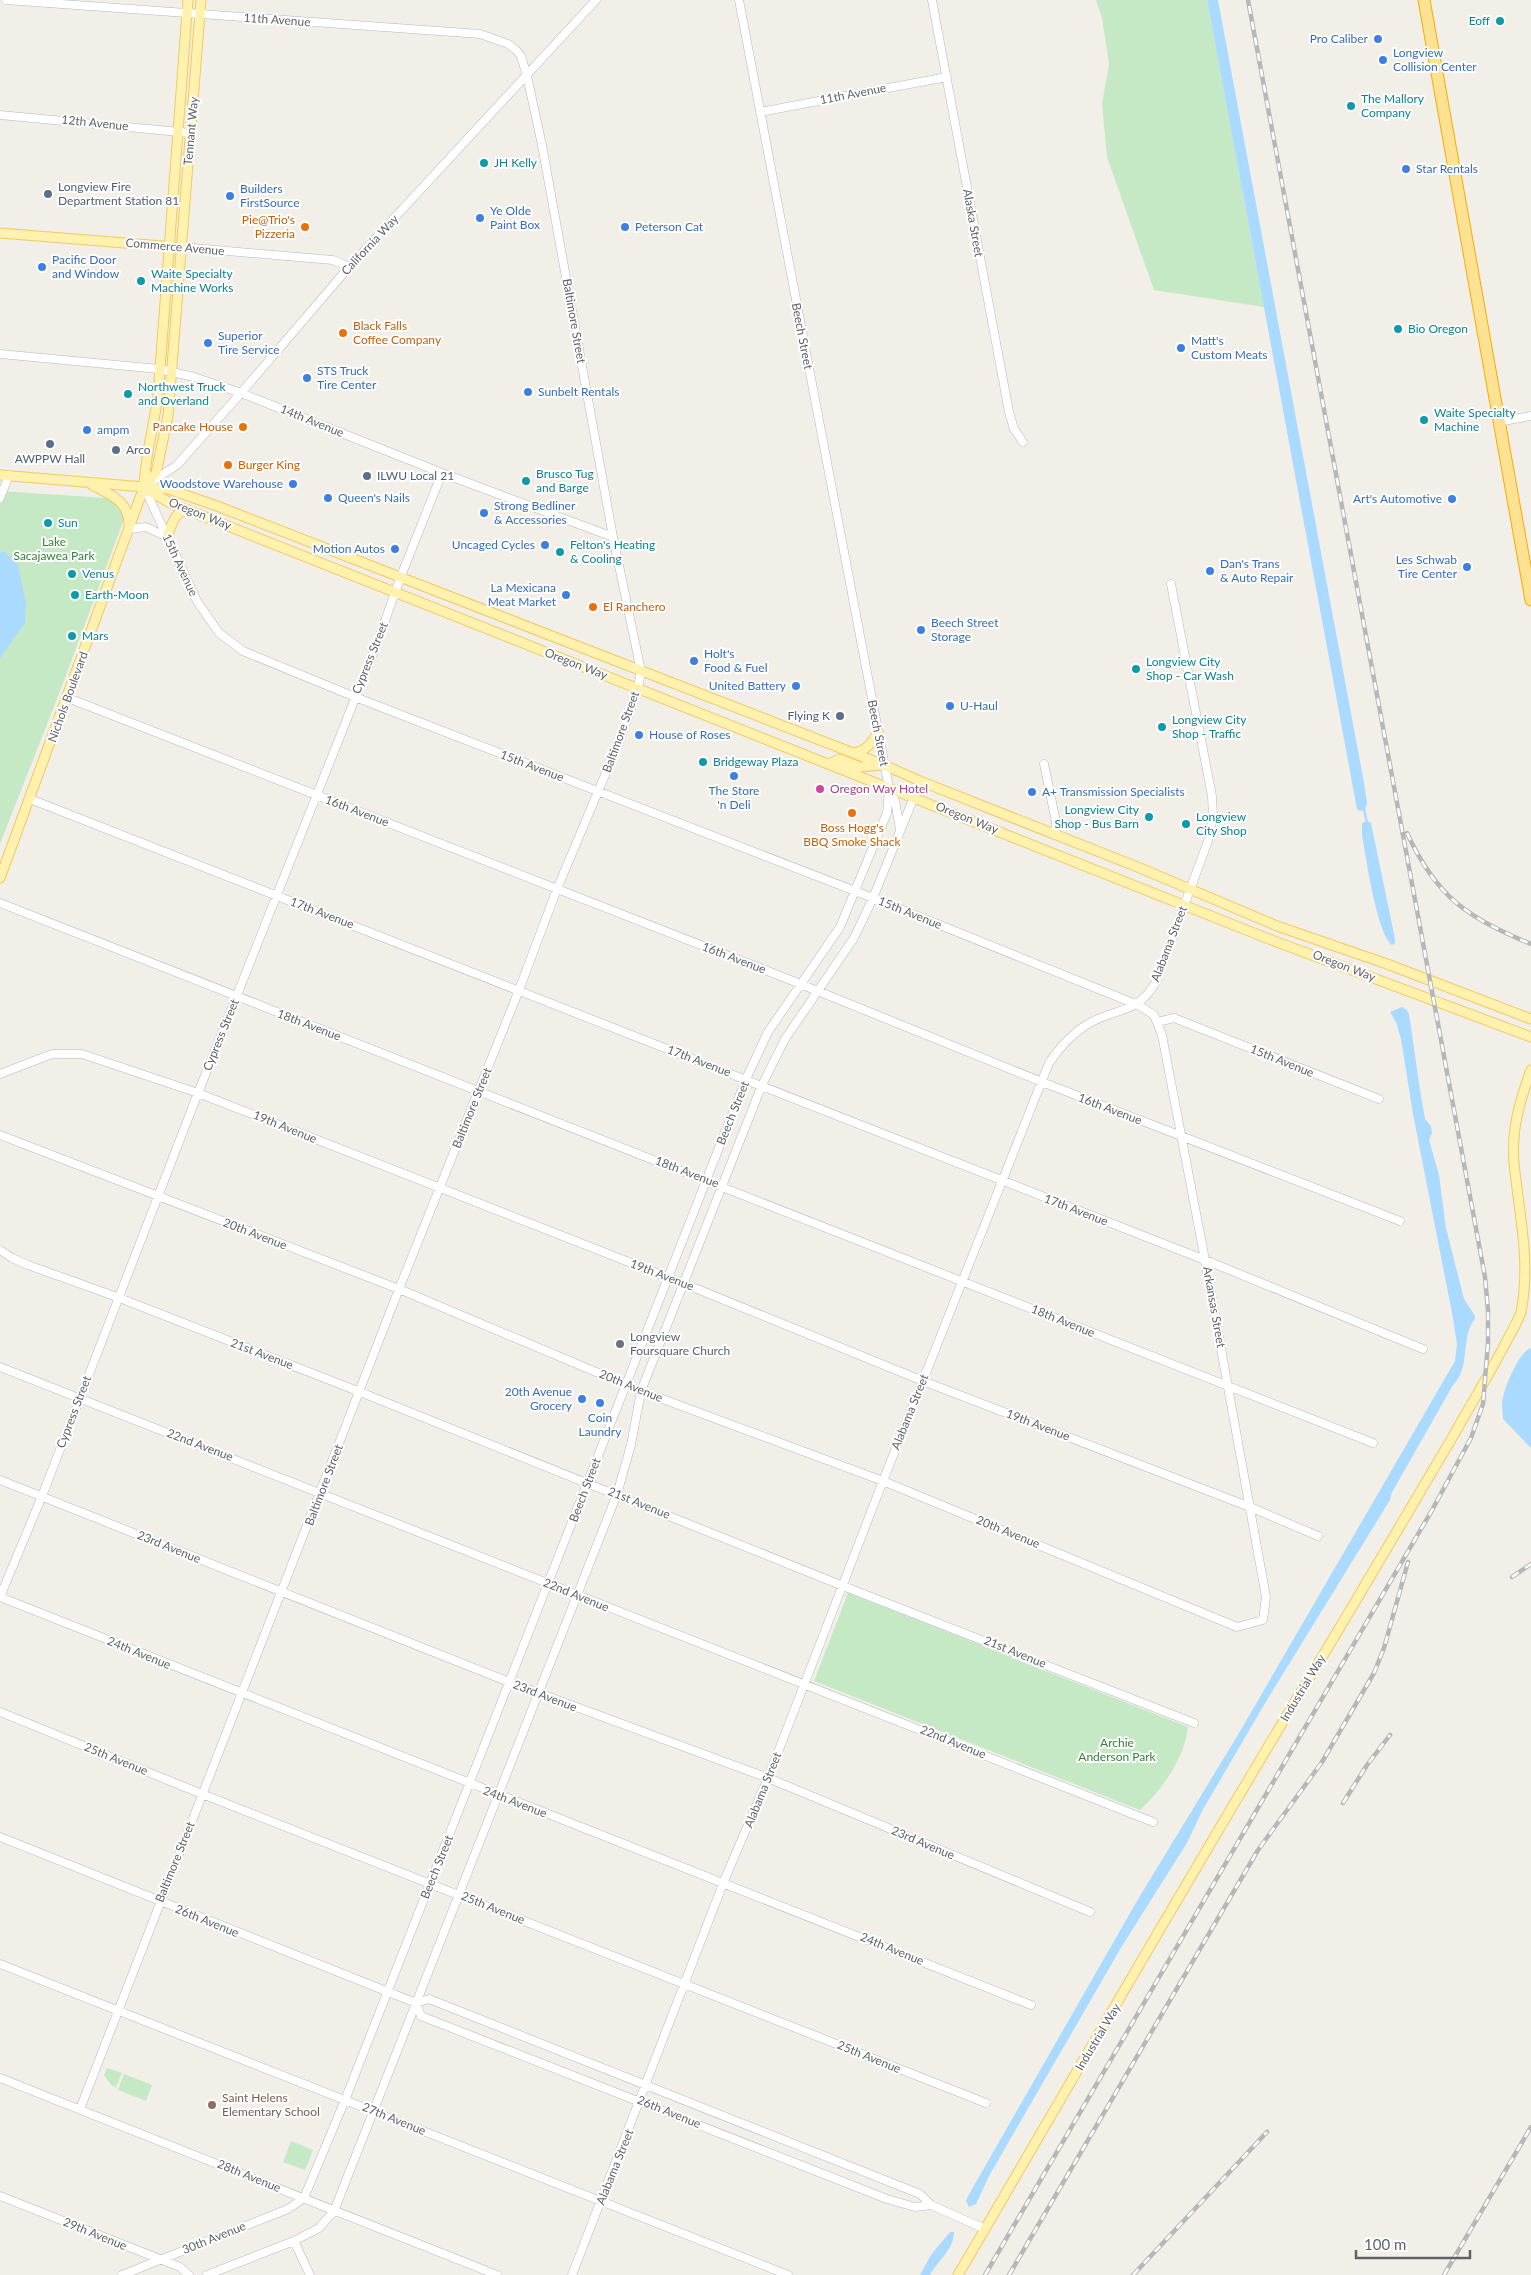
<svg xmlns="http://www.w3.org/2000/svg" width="1531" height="2275" viewBox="0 0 1531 2275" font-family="Lato,sans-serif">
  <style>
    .green { fill: #c5e8c5 }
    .water { fill: #aadaff }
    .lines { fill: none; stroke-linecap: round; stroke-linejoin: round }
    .stream { stroke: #aadaff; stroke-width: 2.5 }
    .minor-casing { stroke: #b5b8bc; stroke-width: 9 }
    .major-casing { stroke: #f2c960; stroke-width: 11 }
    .highway-casing { stroke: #f9ab00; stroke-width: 13 }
    .minor { stroke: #fff; stroke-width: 8 }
    .major { stroke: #fff2af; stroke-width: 9 }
    .highway { stroke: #fde293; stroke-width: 11 }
    .rail-casing { stroke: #b6b7b8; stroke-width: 4.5 }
    .rail { stroke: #fff; stroke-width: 2.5; stroke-dasharray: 8; stroke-linecap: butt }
    .culture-dot { fill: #0f9aa8; stroke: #fff; stroke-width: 2 }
    .shop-dot { fill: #3f7fe0; stroke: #fff; stroke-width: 2 }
    .service-dot { fill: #5c6f8a; stroke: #fff; stroke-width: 2 }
    .food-dot { fill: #e8710a; stroke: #fff; stroke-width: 2 }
    .hotel-dot { fill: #d1479c; stroke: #fff; stroke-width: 2 }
    .worship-dot { fill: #6b7280; stroke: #fff; stroke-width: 2 }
    .education-dot { fill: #8d6e63; stroke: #fff; stroke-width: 2 }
    .labels { text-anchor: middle; stroke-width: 4; stroke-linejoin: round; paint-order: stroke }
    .street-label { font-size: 12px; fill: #5f6368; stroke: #fff }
    .culture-label { font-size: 12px; fill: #0d838f; stroke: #fff; text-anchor: start }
    .shop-label { font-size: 12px; fill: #366cbe; stroke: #fff; text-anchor: start }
    .service-label { font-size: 12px; fill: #4e5e75; stroke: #fff; text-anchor: start }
    .food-label { font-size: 12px; fill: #c56008; stroke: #fff; text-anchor: start }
    .park-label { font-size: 12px; fill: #348238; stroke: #fff }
    .hotel-label { font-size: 12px; fill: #b23c85; stroke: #fff; text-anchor: start }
    .worship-label { font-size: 12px; fill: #5b616d; stroke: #fff; text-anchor: start }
    .education-label { font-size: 12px; fill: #785e54; stroke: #fff; text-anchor: start }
  </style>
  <rect width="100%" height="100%" fill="#f1efe8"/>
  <!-- green -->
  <path class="green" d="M1096 0H1207L1264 307 1154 290 1107 157 1102 104 1109 64 1102 18Z
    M0 491 106 498C118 501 124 506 124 519L62 686 0 844Z
    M848 1593 1188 1727C1185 1757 1162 1790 1140 1810L814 1681Z
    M107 2068 122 2073 116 2087 111 2085 104 2075Z
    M124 2074 152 2085 146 2101 118 2090Z
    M291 2141 313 2150 305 2170 283 2162Z"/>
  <!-- water -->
  <path class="water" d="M1207 0H1218L1364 783 1367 803 1365 810 1360 811 1357 809Z
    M4 551 18 565 26 604 25 623 0 658V553Z
    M1367 821 1371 823 1394 934 1395 943 1392 945C1377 934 1366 857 1362 835V823Z
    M1402 1007 1407 1010 1409 1014 1420 1090 1425 1119 1431 1126 1432 1133 1429 1140 1439 1175 1446 1228 1464 1299 1475 1316V1319C1460 1337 1471 1368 1453 1385L1391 1494 1390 1500 1267 1700 1202 1811 1187 1843 1122 1946 989 2176 976 2204 969 2207 966 2201 968 2196 1137 1901 1239 1733 1455 1361 1457 1344 1452 1313 1413 1114 1401 1039 1396 1022 1390 1012Z
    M1531 1348V1448L1503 1419C1503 1414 1502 1408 1502 1403 1503 1390 1519 1351 1531 1348Z
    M950 2232H954C953 2251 939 2259 930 2275H920L931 2255Z"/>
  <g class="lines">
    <!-- stream -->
    <path class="stream" d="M1364 809 1367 823"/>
    <!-- minor casing -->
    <g class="minor-casing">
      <path id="minor" d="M6 0 480 34 508 44 516 50 521 56 527 76 542 145 613 537 641 671 638 688 619 742 557 889 519 990 399 1289 80 2109
        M932 0 1009 412 1014 429 1023 442
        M760 112 947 77
        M0 115 190 133
        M181 247 333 260 349 267
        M0 354 159 369 194 377 241 393 442 473 613 537
        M1498 422 1531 416
        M442 473 401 576 376 646 198 1093 42 1496 0 1597C343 1735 688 1867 1031 2005
        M0 498 9 475
        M129 529 146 527 167 537
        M68 698 793 981 1042 1082 1400 1221
        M1044 764 1056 822 1055 835
        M890 790 895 801 900 829
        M30 799 1205 1260 1423 1349
        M0 903 1373 1443
        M1157 1022 1174 1018 1379 1099
        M0 1074 52 1054H82L198 1093 685 1284 923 1381 1250 1507 1318 1536
        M0 1135 399 1289 641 1391 883 1481 1237 1627 1263 1620 1266 1597 1205 1260 1162 1035 1154 1015 1138 1005 873 898 355 697 243 651 219 633 197 601 144 487 177 465 241 393 349 267 596 0
        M0 1250 12 1258 28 1265 117 1297 360 1392 843 1586 1194 1723
        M0 1367 1153 1822
        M0 1480 509 1682 768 1778 1090 1912
        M0 1712 202 1794 986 2103
        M0 1837 416 2003 429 1999 920 2194 931 2205 985 2229
        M0 1964 788 2275
        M416 2003 421 2016 887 2199 915 2207 931 2205
        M0 2078 497 2275
        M0 2196 180 2267 189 2275
        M294 2241 310 2275
        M122 2275 288 2209 304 2198 345 2100 746 1079 768 1032 840 927 887 813 889 788 739 0
        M207 2275 294 2241 319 2228 334 2211 617 1494 631 1445 641 1391 762 1085 785 1039 854 938 873 898 914 797
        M572 2275 724 1881 768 1778 883 1481 1049 1063C1060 1047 1071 1034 1088 1024 1117 1007 1137 1015 1156 982L1208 841 1213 817 1212 796 1171 584"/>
    </g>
    <!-- major casing -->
    <g class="major-casing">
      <path id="major" d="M0 233 174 247
        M0 475 168 489 217 506 884 765 920 781 1140 868 1277 926 1387 964 1531 1019
        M92 485C111 495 129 501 129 525
        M144 487 156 473 168 416 201 0
        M146 489 170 503 1269 939 1531 1037
        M167 537C172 525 174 511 188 510
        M854 753C867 750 871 744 878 732
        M828 764 840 759 860 767 881 765
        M0 878 144 487C145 456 154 426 158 395L188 0
        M958 2275C1077 2072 1194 1868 1316 1667 1362 1591 1407 1514 1452 1438 1469 1408 1487 1378 1503 1348 1509 1336 1517 1324 1521 1312 1531 1262 1519 1213 1514 1163 1511 1130 1520 1100 1531 1070"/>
    </g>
    <!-- highway casing -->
    <g class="highway-casing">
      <path id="highway" d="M1424 0 1531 600"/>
    </g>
    <!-- minor -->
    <use href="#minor" class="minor"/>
    <!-- major -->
    <use href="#major" class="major"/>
    <!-- highway -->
    <use href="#highway" class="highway"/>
    <!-- rail casing -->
    <g class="rail-casing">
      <path id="rail" d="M1407 833C1437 898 1467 917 1531 944
        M1512 1577 1531 1564
        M1343 1803 1367 1765 1390 1735
        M985 2275 1431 1512 1471 1438 1483 1404 1488 1343V1310L1485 1277 1248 0
        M1009 2275 1258 1850 1322 1762 1374 1673 1384 1648 1408 1562
        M1133 2275 1267 2132
        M1444 2275 1531 2127"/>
    </g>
    <!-- rail -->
    <use href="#rail" class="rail"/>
  </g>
  <!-- markers -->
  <g class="culture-dot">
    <circle cx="1500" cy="21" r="5"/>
    <circle cx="1351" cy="106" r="5"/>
    <circle cx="484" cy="163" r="5"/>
    <circle cx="141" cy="281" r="5"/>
    <circle cx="1398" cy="329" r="5"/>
    <circle cx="128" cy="394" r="5"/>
    <circle cx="1424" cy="420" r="5"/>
    <circle cx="526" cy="481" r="5"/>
    <circle cx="48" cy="523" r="5"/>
    <circle cx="560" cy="552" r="5"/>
    <circle cx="72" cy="574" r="5"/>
    <circle cx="75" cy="595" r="5"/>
    <circle cx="72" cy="636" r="5"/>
    <circle cx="1136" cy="669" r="5"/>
    <circle cx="1162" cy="727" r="5"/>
    <circle cx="703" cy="762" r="5"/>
    <circle cx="1149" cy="817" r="5"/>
    <circle cx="1186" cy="824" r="5"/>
  </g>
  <g class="shop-dot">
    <circle cx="1378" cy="39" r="5"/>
    <circle cx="1383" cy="60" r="5"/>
    <circle cx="1406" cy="169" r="5"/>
    <circle cx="230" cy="196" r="5"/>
    <circle cx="480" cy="218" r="5"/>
    <circle cx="625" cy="227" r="5"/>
    <circle cx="42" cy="267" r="5"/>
    <circle cx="208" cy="343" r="5"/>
    <circle cx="1181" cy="348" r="5"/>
    <circle cx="307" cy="378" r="5"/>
    <circle cx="528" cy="392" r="5"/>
    <circle cx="87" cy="430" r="5"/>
    <circle cx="293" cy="484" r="5"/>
    <circle cx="328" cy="498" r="5"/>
    <circle cx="1452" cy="499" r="5"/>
    <circle cx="484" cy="513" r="5"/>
    <circle cx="545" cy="545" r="5"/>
    <circle cx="395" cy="549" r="5"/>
    <circle cx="1467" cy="567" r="5"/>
    <circle cx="1210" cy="571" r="5"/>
    <circle cx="566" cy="595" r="5"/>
    <circle cx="921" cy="630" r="5"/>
    <circle cx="694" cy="661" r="5"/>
    <circle cx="796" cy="686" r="5"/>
    <circle cx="950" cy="706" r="5"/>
    <circle cx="639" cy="735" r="5"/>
    <circle cx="734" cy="776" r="5"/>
    <circle cx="1032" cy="792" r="5"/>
    <circle cx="582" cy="1399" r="5"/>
    <circle cx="600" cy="1403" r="5"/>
  </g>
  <g class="service-dot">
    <circle cx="48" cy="194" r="5"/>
    <circle cx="50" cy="444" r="5"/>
    <circle cx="116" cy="450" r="5"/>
    <circle cx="367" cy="476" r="5"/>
    <circle cx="840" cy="716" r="5"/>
  </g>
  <g class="food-dot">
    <circle cx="305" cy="227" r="5"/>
    <circle cx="343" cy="333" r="5"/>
    <circle cx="243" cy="427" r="5"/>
    <circle cx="228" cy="465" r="5"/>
    <circle cx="593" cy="607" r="5"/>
    <circle cx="852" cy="813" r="5"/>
  </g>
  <circle class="hotel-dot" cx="820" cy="789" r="5"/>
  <circle class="worship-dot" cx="620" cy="1344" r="5"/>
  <circle class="education-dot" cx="212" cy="2105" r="5"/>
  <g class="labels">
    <!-- street labels -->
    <g class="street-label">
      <text transform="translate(277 20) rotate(4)" y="4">11th Avenue</text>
      <text transform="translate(853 94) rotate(-11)" y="4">11th Avenue</text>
      <text transform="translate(95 123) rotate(6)" y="4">12th Avenue</text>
      <text transform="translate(191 131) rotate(-85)" y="4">Tennant Way</text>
      <text transform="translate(973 223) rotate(80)" y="4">Alaska Street</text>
      <text transform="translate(370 245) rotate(-47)" y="4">California Way</text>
      <text transform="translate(175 247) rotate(5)" y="4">Commerce Avenue</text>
      <text transform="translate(574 321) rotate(80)" y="4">Baltimore Street</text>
      <text transform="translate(802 336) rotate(79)" y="4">Beech Street</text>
      <text transform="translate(312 421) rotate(22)" y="4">14th Avenue</text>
      <text transform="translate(200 514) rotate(22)" y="4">Oregon Way</text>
      <text transform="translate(180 565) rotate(65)" y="4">15th Avenue</text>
      <text transform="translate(370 658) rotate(-68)" y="4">Cypress Street</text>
      <text transform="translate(576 664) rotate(21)" y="4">Oregon Way</text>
      <text transform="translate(68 697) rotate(-70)" y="4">Nichols Boulevard</text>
      <text transform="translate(621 732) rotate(-70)" y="4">Baltimore Street</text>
      <text transform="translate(878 733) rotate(79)" y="4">Beech Street</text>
      <text transform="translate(532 766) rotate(21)" y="4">15th Avenue</text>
      <text transform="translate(357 811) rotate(21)" y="4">16th Avenue</text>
      <text transform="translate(967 818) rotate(22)" y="4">Oregon Way</text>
      <text transform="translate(322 913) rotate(21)" y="4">17th Avenue</text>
      <text transform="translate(910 913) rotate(22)" y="4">15th Avenue</text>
      <text transform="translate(1169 944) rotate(-69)" y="4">Alabama Street</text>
      <text transform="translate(734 958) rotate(21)" y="4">16th Avenue</text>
      <text transform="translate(1344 966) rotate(21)" y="4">Oregon Way</text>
      <text transform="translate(309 1025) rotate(21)" y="4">18th Avenue</text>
      <text transform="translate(221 1035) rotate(-68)" y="4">Cypress Street</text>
      <text transform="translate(699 1061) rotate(21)" y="4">17th Avenue</text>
      <text transform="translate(1282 1061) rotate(22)" y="4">15th Avenue</text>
      <text transform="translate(472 1108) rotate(-68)" y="4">Baltimore Street</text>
      <text transform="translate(1110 1109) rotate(21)" y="4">16th Avenue</text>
      <text transform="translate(733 1113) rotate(-68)" y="4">Beech Street</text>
      <text transform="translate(285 1127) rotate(22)" y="4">19th Avenue</text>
      <text transform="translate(687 1172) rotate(21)" y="4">18th Avenue</text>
      <text transform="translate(1076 1210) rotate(21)" y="4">17th Avenue</text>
      <text transform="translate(255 1234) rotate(21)" y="4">20th Avenue</text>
      <text transform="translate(662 1275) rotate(21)" y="4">19th Avenue</text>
      <text transform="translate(1214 1307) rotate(80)" y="4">Arkansas Street</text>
      <text transform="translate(1063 1321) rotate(22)" y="4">18th Avenue</text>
      <text transform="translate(262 1354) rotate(21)" y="4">21st Avenue</text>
      <text transform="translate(631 1386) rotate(22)" y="4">20th Avenue</text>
      <text transform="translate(74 1412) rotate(-69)" y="4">Cypress Street</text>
      <text transform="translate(910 1412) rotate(-68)" y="4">Alabama Street</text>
      <text transform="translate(1038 1425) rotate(21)" y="4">19th Avenue</text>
      <text transform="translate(200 1445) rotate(21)" y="4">22nd Avenue</text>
      <text transform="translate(324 1485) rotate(-69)" y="4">Baltimore Street</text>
      <text transform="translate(585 1490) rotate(-69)" y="4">Beech Street</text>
      <text transform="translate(639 1503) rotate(22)" y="4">21st Avenue</text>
      <text transform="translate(1008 1532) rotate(22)" y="4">20th Avenue</text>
      <text transform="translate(169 1547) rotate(22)" y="4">23rd Avenue</text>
      <text transform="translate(576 1595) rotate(22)" y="4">22nd Avenue</text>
      <text transform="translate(1015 1652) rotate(22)" y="4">21st Avenue</text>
      <text transform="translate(139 1653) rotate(22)" y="4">24th Avenue</text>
      <text transform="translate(1303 1688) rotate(-59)" y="4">Industrial Way</text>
      <text transform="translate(545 1696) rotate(21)" y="4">23rd Avenue</text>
      <text transform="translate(953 1742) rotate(22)" y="4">22nd Avenue</text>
      <text transform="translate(116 1759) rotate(22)" y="4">25th Avenue</text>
      <text transform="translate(763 1790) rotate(-68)" y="4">Alabama Street</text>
      <text transform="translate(515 1802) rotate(21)" y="4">24th Avenue</text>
      <text transform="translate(923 1843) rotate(23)" y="4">23rd Avenue</text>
      <text transform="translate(175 1862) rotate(-68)" y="4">Baltimore Street</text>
      <text transform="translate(437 1867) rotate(-68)" y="4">Beech Street</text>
      <text transform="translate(493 1908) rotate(22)" y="4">25th Avenue</text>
      <text transform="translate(207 1921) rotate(22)" y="4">26th Avenue</text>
      <text transform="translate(892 1949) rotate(22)" y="4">24th Avenue</text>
      <text transform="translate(1098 2037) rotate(-59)" y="4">Industrial Way</text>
      <text transform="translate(869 2057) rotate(22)" y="4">25th Avenue</text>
      <text transform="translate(669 2112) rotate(22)" y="4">26th Avenue</text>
      <text transform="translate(394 2119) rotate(22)" y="4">27th Avenue</text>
      <text transform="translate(615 2167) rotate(-68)" y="4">Alabama Street</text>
      <text transform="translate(249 2176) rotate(22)" y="4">28th Avenue</text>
      <text transform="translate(95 2234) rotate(22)" y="4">29th Avenue</text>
      <text transform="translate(214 2238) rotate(-22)" y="4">30th Avenue</text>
    </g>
    <!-- culture labels -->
    <g class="culture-label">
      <text x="1490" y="25" text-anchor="end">Eoff</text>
      <text x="1361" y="103">The Mallory<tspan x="1361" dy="14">Company</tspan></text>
      <text x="494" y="167">JH Kelly</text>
      <text x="151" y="278">Waite Specialty<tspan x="151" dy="14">Machine Works</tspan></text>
      <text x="1408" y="333">Bio Oregon</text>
      <text x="138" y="391">Northwest Truck<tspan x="138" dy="14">and Overland</tspan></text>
      <text x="1434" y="417">Waite Specialty<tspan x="1434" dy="14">Machine</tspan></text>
      <text x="536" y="478">Brusco Tug<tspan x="536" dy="14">and Barge</tspan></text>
      <text x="58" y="527">Sun</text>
      <text x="570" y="549">Felton's Heating<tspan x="570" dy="14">&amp; Cooling</tspan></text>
      <text x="82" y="578">Venus</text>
      <text x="85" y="599">Earth-Moon</text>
      <text x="82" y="640">Mars</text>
      <text x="1146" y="666">Longview City<tspan x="1146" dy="14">Shop - Car Wash</tspan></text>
      <text x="1172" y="724">Longview City<tspan x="1172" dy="14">Shop - Traffic</tspan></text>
      <text x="713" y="766">Bridgeway Plaza</text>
      <text x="1139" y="814" text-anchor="end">Longview City<tspan x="1139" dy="14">Shop - Bus Barn</tspan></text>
      <text x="1196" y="821">Longview<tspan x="1196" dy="14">City Shop</tspan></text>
    </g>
    <!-- shop labels -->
    <g class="shop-label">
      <text x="1368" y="43" text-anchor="end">Pro Caliber</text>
      <text x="1393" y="57">Longview<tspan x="1393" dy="14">Collision Center</tspan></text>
      <text x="1416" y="173">Star Rentals</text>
      <text x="240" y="193">Builders<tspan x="240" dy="14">FirstSource</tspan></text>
      <text x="490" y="215">Ye Olde<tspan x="490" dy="14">Paint Box</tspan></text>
      <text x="635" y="231">Peterson Cat</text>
      <text x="52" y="264">Pacific Door<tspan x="52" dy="14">and Window</tspan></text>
      <text x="218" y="340">Superior<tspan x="218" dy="14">Tire Service</tspan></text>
      <text x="1191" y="345">Matt's<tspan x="1191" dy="14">Custom Meats</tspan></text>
      <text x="317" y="375">STS Truck<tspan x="317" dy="14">Tire Center</tspan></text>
      <text x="538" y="396">Sunbelt Rentals</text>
      <text x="97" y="434">ampm</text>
      <text x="283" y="488" text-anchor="end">Woodstove Warehouse</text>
      <text x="338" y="502">Queen's Nails</text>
      <text x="1442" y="503" text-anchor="end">Art's Automotive</text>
      <text x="494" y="510">Strong Bedliner<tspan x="494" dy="14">&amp; Accessories</tspan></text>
      <text x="535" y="549" text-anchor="end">Uncaged Cycles</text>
      <text x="385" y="553" text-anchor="end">Motion Autos</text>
      <text x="1457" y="564" text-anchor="end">Les Schwab<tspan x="1457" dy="14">Tire Center</tspan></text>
      <text x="1220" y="568">Dan's Trans<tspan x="1220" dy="14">&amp; Auto Repair</tspan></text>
      <text x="556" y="592" text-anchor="end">La Mexicana<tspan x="556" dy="14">Meat Market</tspan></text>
      <text x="931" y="627">Beech Street<tspan x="931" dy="14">Storage</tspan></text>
      <text x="704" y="658">Holt's<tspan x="704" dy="14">Food &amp; Fuel</tspan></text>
      <text x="786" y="690" text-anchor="end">United Battery</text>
      <text x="960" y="710">U-Haul</text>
      <text x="649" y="739">House of Roses</text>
      <text x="734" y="795" text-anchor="middle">The Store<tspan x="734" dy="14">'n Deli</tspan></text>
      <text x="1042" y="796">A+ Transmission Specialists</text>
      <text x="572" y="1396" text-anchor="end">20th Avenue<tspan x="572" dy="14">Grocery</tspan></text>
      <text x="600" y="1422" text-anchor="middle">Coin<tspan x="600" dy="14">Laundry</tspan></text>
    </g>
    <!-- service labels -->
    <g class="service-label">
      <text x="58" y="191">Longview Fire<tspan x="58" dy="14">Department Station 81</tspan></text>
      <text x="126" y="454">Arco</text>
      <text x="50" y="463" text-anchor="middle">AWPPW Hall</text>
      <text x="377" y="480">ILWU Local 21</text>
      <text x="830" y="720" text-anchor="end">Flying K</text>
    </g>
    <!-- food labels -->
    <g class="food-label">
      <text x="295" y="224" text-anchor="end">Pie@Trio's<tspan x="295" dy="14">Pizzeria</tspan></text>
      <text x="353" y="330">Black Falls<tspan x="353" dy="14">Coffee Company</tspan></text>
      <text x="233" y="431" text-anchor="end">Pancake House</text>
      <text x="238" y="469">Burger King</text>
      <text x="603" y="611">El Ranchero</text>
      <text x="852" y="832" text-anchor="middle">Boss Hogg's<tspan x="852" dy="14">BBQ Smoke Shack</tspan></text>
    </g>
    <!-- park labels -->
    <g class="park-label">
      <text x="54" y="546">Lake<tspan x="54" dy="14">Sacajawea Park</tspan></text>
      <text x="1117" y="1747">Archie<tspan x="1117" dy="14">Anderson Park</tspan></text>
    </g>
    <!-- hotel labels -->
    <g class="hotel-label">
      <text x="830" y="793">Oregon Way Hotel</text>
    </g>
    <!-- worship labels -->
    <g class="worship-label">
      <text x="630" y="1341">Longview<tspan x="630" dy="14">Foursquare Church</tspan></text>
    </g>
    <!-- education labels -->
    <g class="education-label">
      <text x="222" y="2102">Saint Helens<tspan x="222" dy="14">Elementary School</tspan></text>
    </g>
  </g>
  <!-- scale -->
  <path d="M1356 2250v8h114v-8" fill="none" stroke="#5f6368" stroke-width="2.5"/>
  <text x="1364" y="2250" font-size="15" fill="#5f6368" stroke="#ffffff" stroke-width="4" paint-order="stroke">100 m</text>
</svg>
